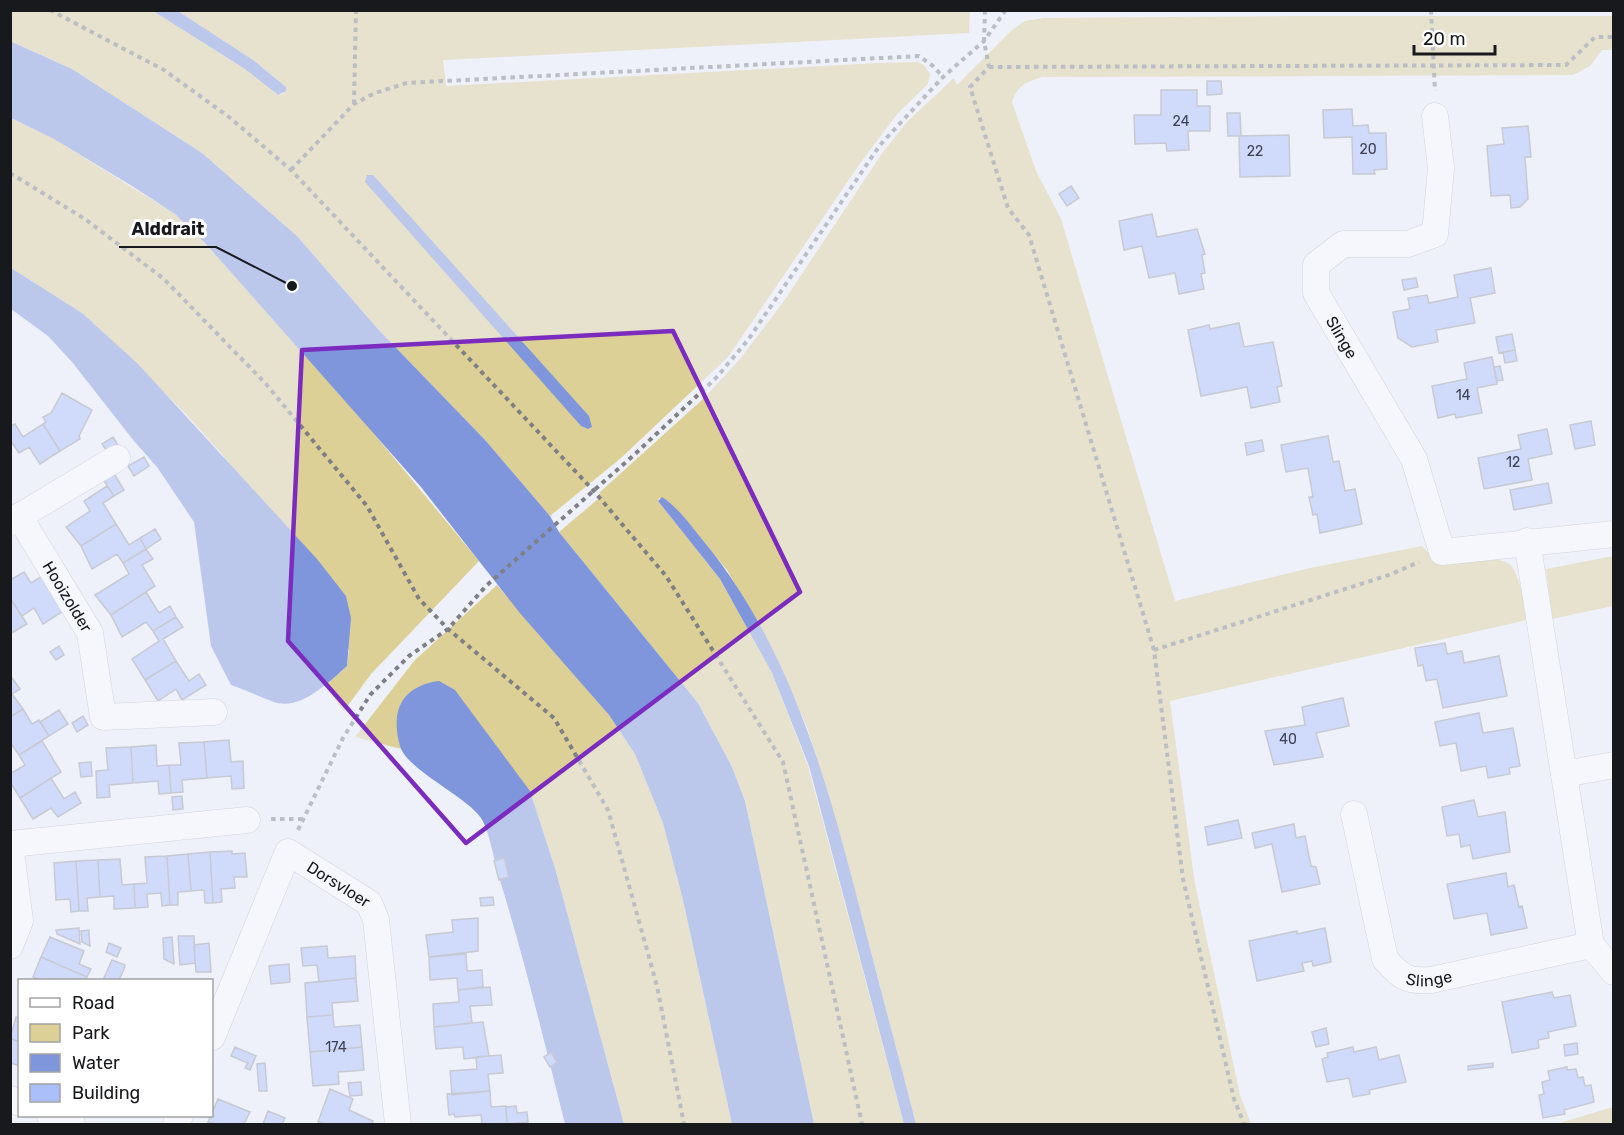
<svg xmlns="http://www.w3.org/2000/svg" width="1624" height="1135" viewBox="0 0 1624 1135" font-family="Rubik,sans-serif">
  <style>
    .green { fill: #ddd097 }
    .water { fill: #7f96dc }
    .building { fill: #abbffa; stroke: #999ca4; stroke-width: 1.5 }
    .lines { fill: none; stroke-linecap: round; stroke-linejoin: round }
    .street-casing { stroke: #b1b4bb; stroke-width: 27 }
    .path { stroke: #7e8086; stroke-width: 4; stroke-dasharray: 4.5 4.5; stroke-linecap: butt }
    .street { stroke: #fff; stroke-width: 26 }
    .marked { fill: none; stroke: #7b2cbf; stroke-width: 4.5; stroke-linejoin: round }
    .labels { text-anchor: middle; stroke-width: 6; stroke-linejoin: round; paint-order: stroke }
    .number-label { font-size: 14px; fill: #3d4254 }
    .street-label { font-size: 16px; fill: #18191c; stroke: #fff }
    .leader { fill: none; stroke: #18191c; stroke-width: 2 }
    .callout-dot { fill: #18191c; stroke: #fff; stroke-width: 2 }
    .callout-label { font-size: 18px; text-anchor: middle; font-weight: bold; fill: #18191c; stroke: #fff; stroke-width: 6; stroke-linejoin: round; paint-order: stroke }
  </style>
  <rect width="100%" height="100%" fill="#eef1f9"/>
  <!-- green -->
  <path class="green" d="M10 11H153L245 69 278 95 283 94 286 87 253 60 178 11H970L969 33 443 60 446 86 879 63 918 62 924 65 930 74 928 84 898 113 861 162 728 357 621 458 550 516 486 441 377 328 297 236 202 153 72 69 11 41Z
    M1295 16H1613V50H1602L1590 66 1573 75 1042 77C1026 82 1017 86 1012 102L1036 171 1061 219 1175 601 1310 568 1422 546C1428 553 1435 560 1444 563 1464 567 1503 549 1514 570 1522 585 1524 604 1527 620L1170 701 1195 884 1240 1095 1251 1124H916L843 845 807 727 777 659 727 570 668 501 659 498 658 501 720 579 772 673 808 766 904 1124H814L745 801 732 767 698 703 559 532 598 499 600 492 703 399 740 359 784 301 883 152 907 122 954 78 957 85 1012 30 1025 21 1044 18Z
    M10 118 54 139 175 214 205 243 366 424 479 561 371 674 344 711 325 686 347 666 349 650 222 454 183 411 82 313 11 268Z
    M1613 556V606L1552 619 1546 569Z
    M497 585 609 715 635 754 663 823 683 900 732 1124H624L555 868 530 791 397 727 401 749 355 737 414 661Z
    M1613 1107V1124H1556Z"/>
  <!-- water -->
  <path class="water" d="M153 11H178L253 60 286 87V91L278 95 245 69Z
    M10 41 72 69 202 153 297 236 377 328 486 441 550 516 559 532 698 703 732 767 745 801 814 1124H732L683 900 663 823 635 754 609 715 519 612 421 487 205 243 175 214 132 186 54 139 11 118Z
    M367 175H373L589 416 592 427 588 429 581 426 365 182Z
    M11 268 82 313 138 364 317 559 346 596 351 618 347 666C329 682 301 711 274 702 260 697 246 690 231 685L211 646 194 522 157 467 134 441 72 362 48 336 11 309Z
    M662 497C679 508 692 527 705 543 791 648 828 784 861 913 879 984 898 1054 916 1124H904L809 766 772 673 720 579 658 501Z
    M439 681 455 690 530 791 555 868 624 1124H565C544 1041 524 957 498 874 494 859 489 830 481 818 466 796 407 770 400 746 390 710 402 686 439 681Z"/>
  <!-- building -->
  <path class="building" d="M1207 81H1221L1222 94 1207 95Z
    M1161 90H1197V106H1210V131H1188L1189 150 1167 151 1166 143 1135 144 1134 115H1161Z
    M1352 109 1353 126 1368 125 1369 133H1386L1387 169 1374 170 1375 174H1353L1352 137 1324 138 1323 110Z
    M1227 113H1240L1241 136H1228Z
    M1528 126 1531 157H1525L1528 199 1520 207 1511 208 1510 195 1491 196 1487 146 1504 144 1502 128Z
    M1289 135 1290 176 1240 177 1239 136Z
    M1071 186 1079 198 1067 206 1059 194Z
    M1152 214 1157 237 1197 229 1205 254 1202 255 1205 273 1201 274 1204 289 1179 294 1175 273 1149 278 1142 246 1124 250 1119 221Z
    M1491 268 1495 293 1470 298 1475 323 1436 330 1438 342 1412 347 1398 338 1393 312 1410 309 1408 298 1427 295 1429 303 1458 297 1454 275Z
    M1416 278 1418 287 1404 290 1402 280Z
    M1239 323 1244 347 1273 342 1282 386 1277 387 1280 402 1251 408 1247 387 1201 396 1188 330 1209 325 1210 329Z
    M1512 334 1515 350 1499 353 1496 337Z
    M1515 350 1517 361 1505 363 1503 352Z
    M1492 357 1497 384 1477 388 1482 413 1456 418 1455 414 1438 418 1432 386 1467 379 1464 363Z
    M1500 366 1503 380 1497 381 1494 367Z
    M62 393 92 410 79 436 80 439 60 451 43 424 46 422 43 417 51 413Z
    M1591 421 1595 445 1575 449 1570 425Z
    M15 424 23 437 43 424 60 451 40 464 29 447 19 453 10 440V426Z
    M1547 429 1552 454 1528 459 1532 480 1484 489 1478 458 1521 449 1518 435Z
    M1328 436 1333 462 1339 461 1345 491 1355 489 1362 524 1320 533 1317 514 1313 515 1309 497H1313L1308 468 1286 472 1281 445Z
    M113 437 119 447 109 454 102 444Z
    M1262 440 1264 451 1247 455 1245 443Z
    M144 457 149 466 134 476 128 466Z
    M113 472 124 490 114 496 102 478Z
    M1548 483 1552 503 1514 510 1510 490Z
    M107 486 114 496 103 503 116 524 81 546 66 527 90 511 84 501Z
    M116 524 129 545 140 538 146 549 123 563 117 554 92 569 81 546Z
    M155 529 161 539 146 549 140 538Z
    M146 549 153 559 142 565 155 586 111 615 95 595 129 574 123 563Z
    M24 572 31 583 44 575 65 610 43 624 34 608 22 616 10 598V580Z
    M146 592 159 613 170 606 176 617 153 631 146 622 122 637 111 615Z
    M10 598 27 624 10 634Z
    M176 617 183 627 163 639 176 661 145 680 132 659 159 641 153 631Z
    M1445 643 1447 654 1462 651 1464 663 1499 656 1507 696 1443 708 1437 679 1426 681 1423 665 1418 666 1415 648Z
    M59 646 64 655 56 660 50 652Z
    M176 661 189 681 199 674 206 685 182 700 176 689 158 701 145 680Z
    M10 675 20 689 12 694 23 709 10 717Z
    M1343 698 1349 726 1316 733 1323 757 1274 765 1265 731 1305 725 1302 707Z
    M23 709 32 724 39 720 49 736 19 755 12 745 10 746V717Z
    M59 710 68 724 49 736 40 722Z
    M1479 713 1483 733 1513 728 1520 766 1509 768 1510 774 1488 778 1486 766 1461 771 1456 743 1440 746 1435 722Z
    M83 716 88 725 77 732 72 723Z
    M229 740 231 762 243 761 244 788 232 789 231 776 207 778 204 742Z
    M42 741 61 772 20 798 10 782V774L25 765 19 755Z
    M204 742 207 778 182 780 183 792 171 793 169 765H181L179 743Z
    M156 745 157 766 169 765 171 793 159 794 158 781 133 783 131 747Z
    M131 747 133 783 109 785 110 797 97 798 96 771 108 770 106 748Z
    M91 762 92 776 81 777 79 763Z
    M51 778 64 799 75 792 81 803 58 817 51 808 33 819 20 798Z
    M182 796 183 809 173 810 172 797Z
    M1474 800 1478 817 1505 812 1510 852 1473 859 1470 845 1461 847 1459 834 1447 836 1442 807Z
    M1238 820 1242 838 1208 845 1205 827Z
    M1294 824 1296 838 1305 836 1311 866 1316 867 1320 884 1282 892 1272 844 1255 848 1252 833Z
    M232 851V854L245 853 247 877H234L235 888 221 889 222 902 213 903 210 852Z
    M210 852 213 903H205L204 890 191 891 188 854Z
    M188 854 191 891 178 892V905H170L167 856Z
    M167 856 170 905 162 906 161 893 147 894 148 907 135 908 134 884 147 883 145 857Z
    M504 858 509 877 499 880 494 861Z
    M120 859 122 885 134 884 135 908 114 909V896L100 897 98 860Z
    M98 860 100 897 87 898 88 911H79L76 861Z
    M76 861 79 911 71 912 70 899 56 900 54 863Z
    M1506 873 1508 887 1514 885 1519 907 1522 906 1527 928 1491 935 1487 913 1454 919 1447 884Z
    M493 897 494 905 481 906 480 898Z
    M478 918V951L429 957 426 935 453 932 452 920Z
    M79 928 80 944 57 934 56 930Z
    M1325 928 1331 962 1313 966 1312 961 1302 963 1304 971 1257 981 1249 941 1297 931V934Z
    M89 930V934L90 946 82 942 81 931Z
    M178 936H194L195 963 180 965Z
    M50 937 84 951 79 964 91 969 87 977 41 957Z
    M172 937 174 964 164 959 163 938Z
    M109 943 121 948 117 957 106 952Z
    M209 943 211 972H196L194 945Z
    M327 946 328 958 355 956 356 978 319 982 317 965 303 966 301 948Z
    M466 954 467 971 482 970 483 987 458 990 457 978 430 980 429 957Z
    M41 957 87 977 86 980H41L33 977Z
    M112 960 125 965 124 969 119 980H103Z
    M289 964 290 982 271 984 269 966Z
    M356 978 358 1001 332 1003 333 1015 307 1017 305 983Z
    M490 987 492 1005 470 1006 472 1023 434 1027 433 1004 459 1002 458 990Z
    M1552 992 1554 998 1570 995 1576 1026 1548 1032 1549 1038 1538 1040 1539 1048 1512 1053 1502 1002Z
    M333 1015 334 1027 360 1025 362 1047 310 1052 307 1017Z
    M16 1017 20 1018V1042L10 1038Z
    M483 1022 489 1056 464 1059 463 1047 436 1049 434 1027Z
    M1326 1028 1329 1044 1316 1047 1312 1032Z
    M10 1038 20 1042V1066L10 1063Z
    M1577 1043 1578 1054 1565 1056 1564 1045Z
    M235 1047 256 1056 250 1070 245 1068 248 1063 231 1056Z
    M362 1047 364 1070 338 1072 339 1084 313 1086 310 1052Z
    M1353 1047 1354 1052 1376 1047 1379 1060 1399 1055 1406 1082 1369 1090 1370 1094 1353 1097 1349 1078 1327 1082 1322 1059 1328 1057 1327 1053Z
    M551 1052 557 1062 550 1067 544 1057Z
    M501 1055 503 1073 488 1074 490 1091 452 1095 450 1071 477 1069 476 1057Z
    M265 1063 267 1091H259L257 1064Z
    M1493 1063V1067L1468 1070V1066Z
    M1567 1067V1070L1576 1069 1578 1078 1583 1077 1585 1086 1591 1085 1594 1102 1564 1110 1565 1114 1543 1118 1539 1095 1544 1094 1542 1082 1550 1080 1548 1071Z
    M361 1082 362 1095 350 1096 348 1083Z
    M330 1089 353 1099 349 1110 373 1121 372 1124H325L318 1122Z
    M490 1091 491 1107 506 1106 507 1124H482L481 1115 455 1117 454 1114 449 1115 447 1094Z
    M218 1099 250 1112 244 1124H214L208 1122Z
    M516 1106 517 1113 527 1112 528 1122 507 1124 506 1107Z
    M268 1111 285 1118 282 1124H263Z"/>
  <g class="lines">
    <!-- street casing -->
    <g class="street-casing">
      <g id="street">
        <path id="s1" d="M1435 116 1441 168 1435 234 1408 244H1343L1316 265V293L1414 459 1442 552 1614 534"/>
        <path id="s2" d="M19 516 90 633 103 717 214 712"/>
        <path d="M10 522 117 458"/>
        <path d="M1527 541 1591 945 1614 972"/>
        <path d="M1564 774 1614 765"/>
        <path id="s3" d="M1354 814 1385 959C1400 977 1408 982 1431 980L1591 945"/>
        <path d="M10 844 20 921 10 946"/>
        <path d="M11 844 247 820"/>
        <path id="s4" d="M212 1037 288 852 369 903 376 920 398 1124"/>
        <path d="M10 1099 20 1103"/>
        <path d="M50 1116 72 1124"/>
        <path d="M176 1124 180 1116"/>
      </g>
    </g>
    <!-- path -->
    <path class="path" d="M50 10 164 70 229 117 291 170 593 490 666 576 783 762 862 1124
      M985 10 984 41 989 67 970 87 1008 208 1029 235 1154 650 1183 879 1234 1099 1244 1124
      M1431 10 1435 91
      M989 67 1566 65 1595 37H1614
      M354 104 356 10
      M291 170 354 104 375 93 407 83 919 56 933 66 943 77
      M10 173 85 219 164 279 266 384 367 506 419 599 448 629 554 718 608 810 657 986 684 1124
      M1154 650 1389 575 1419 562
      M271 819H303
      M298 830 343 738 370 695 409 656 448 629 486 586 635 454 716 378 748 340 880 145 943 77 984 41 1005 11 1009 10"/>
    <!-- street -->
    <use href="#street" class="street"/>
  </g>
  <!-- marked area -->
  <path d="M0 0H1624V1135H0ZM673 331 800 592 466 843 288 641 302 350Z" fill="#eef1f9" fill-opacity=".55" fill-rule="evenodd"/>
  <path class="marked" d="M673 331 800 592 466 843 288 641 302 350Z"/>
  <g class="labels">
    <!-- number labels -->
    <g class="number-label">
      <text x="1181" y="126">24</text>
      <text x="1368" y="154">20</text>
      <text x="1255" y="156">22</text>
      <text x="1463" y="400">14</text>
      <text x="1513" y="467">12</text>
      <text x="1288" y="744">40</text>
      <text x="336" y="1052">174</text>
    </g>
    <!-- street labels -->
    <g class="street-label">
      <text dy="6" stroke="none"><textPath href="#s1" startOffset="326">Slinge</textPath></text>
      <text dy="6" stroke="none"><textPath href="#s2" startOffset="94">Hooizolder</textPath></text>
      <text dy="6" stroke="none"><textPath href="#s4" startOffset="260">Dorsvloer</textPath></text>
      <text dy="6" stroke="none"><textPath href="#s3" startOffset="200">Slinge</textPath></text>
    </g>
  </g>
  <!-- callouts -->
  <path class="leader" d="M292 286L216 247H119"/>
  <circle class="callout-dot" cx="292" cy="286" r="6"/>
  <g class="callout-label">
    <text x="168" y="235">Alddrait</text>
  </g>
  <!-- border -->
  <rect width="1624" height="1135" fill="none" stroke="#18191c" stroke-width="24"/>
  <!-- legend -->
  <rect x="18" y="979" width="195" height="138" fill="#ffffff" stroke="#a3a3a4" stroke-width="1.5"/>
  <rect x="30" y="998" width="30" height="9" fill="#ffffff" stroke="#a3a3a4" stroke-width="1.5"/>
  <text x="72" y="1009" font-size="18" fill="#18191c">Road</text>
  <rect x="30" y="1024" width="30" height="18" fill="#ddd097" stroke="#a3a3a4" stroke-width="1.5"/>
  <text x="72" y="1039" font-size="18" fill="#18191c">Park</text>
  <rect x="30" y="1054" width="30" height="18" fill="#7f96dc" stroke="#a3a3a4" stroke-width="1.5"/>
  <text x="72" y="1069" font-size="18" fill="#18191c">Water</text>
  <rect x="30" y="1084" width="30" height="18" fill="#abbffa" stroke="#a3a3a4" stroke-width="1.5"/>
  <text x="72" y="1099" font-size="18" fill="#18191c">Building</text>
  <!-- scale -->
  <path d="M1414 45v9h81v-9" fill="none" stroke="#18191c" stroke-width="3"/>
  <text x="1423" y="45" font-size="18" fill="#18191c" stroke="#ffffff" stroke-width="4.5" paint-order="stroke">20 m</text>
</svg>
